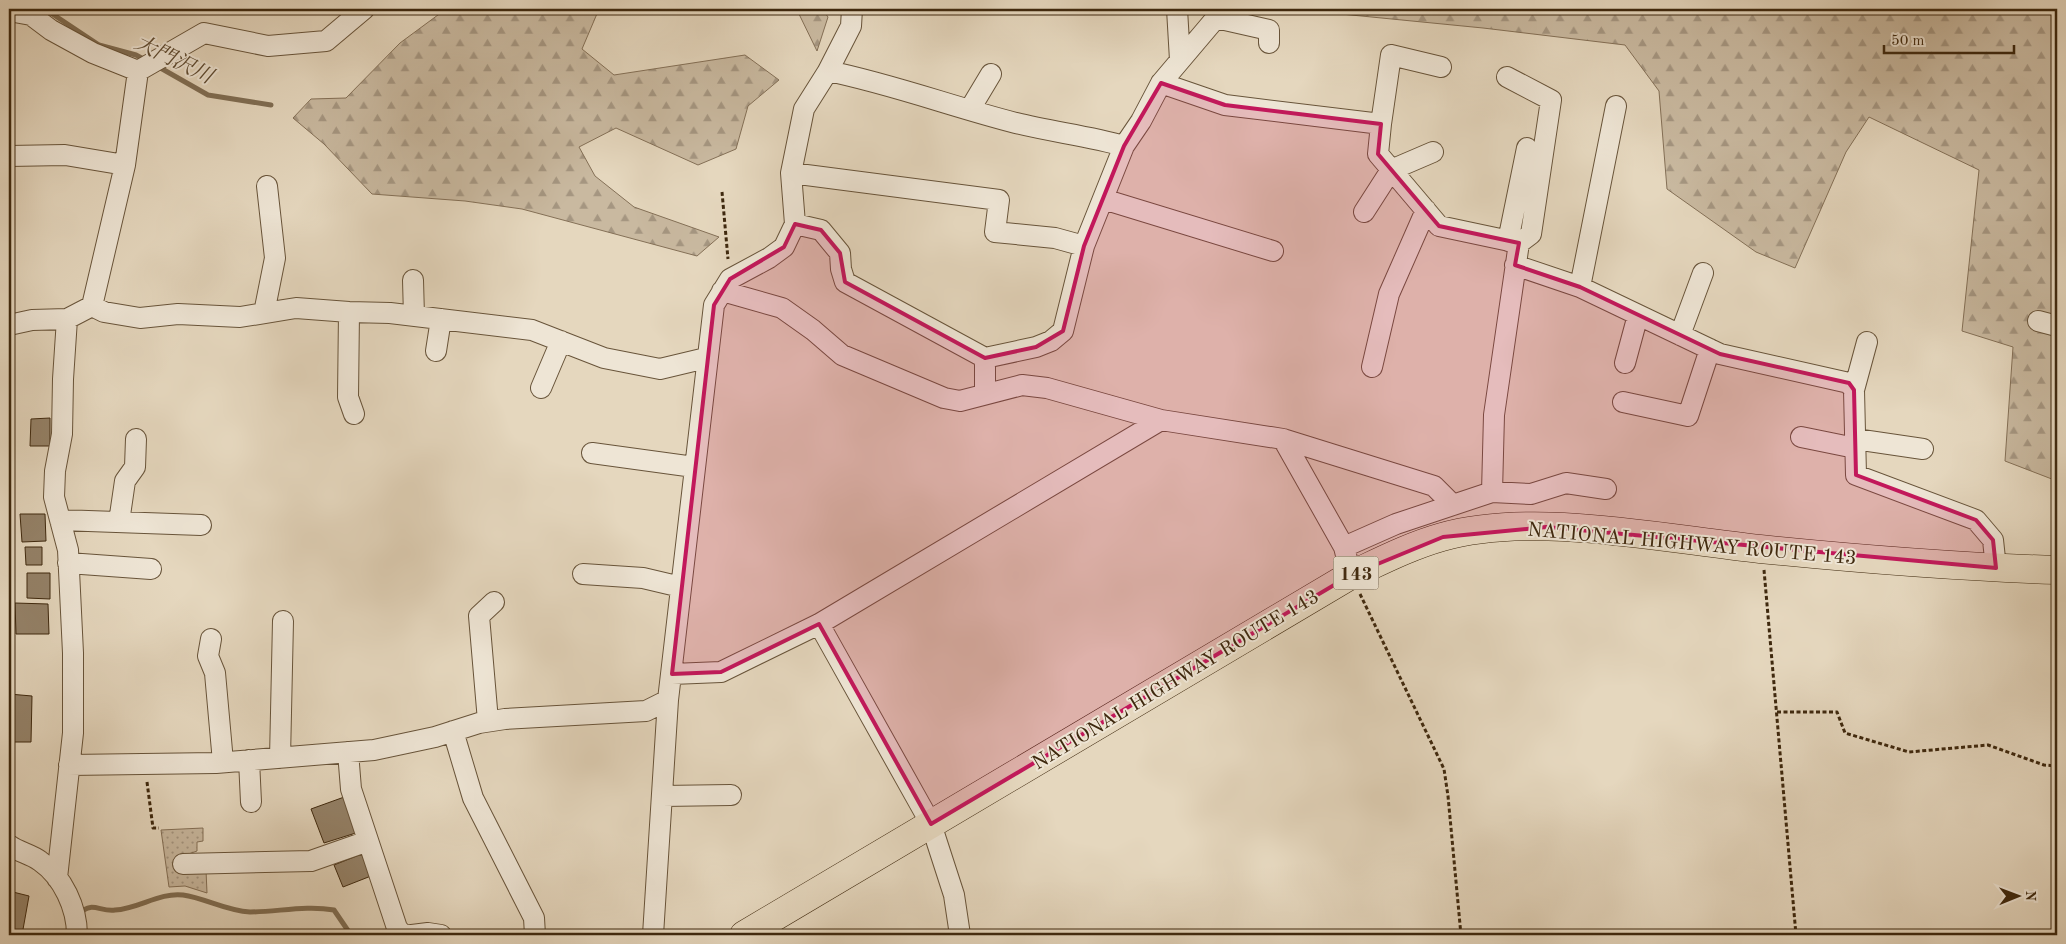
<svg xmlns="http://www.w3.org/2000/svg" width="2066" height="944" viewBox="0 0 2066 944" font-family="'Old Standard TT','Noto Serif JP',serif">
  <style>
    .grass { fill: url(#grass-dots); stroke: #847057 }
    .forest { fill: url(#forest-firs); stroke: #847057 }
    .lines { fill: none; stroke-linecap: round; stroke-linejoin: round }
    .stream { stroke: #806e54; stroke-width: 5 }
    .building { fill: #95836a; stroke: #3e280e }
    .minor-casing { stroke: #68543a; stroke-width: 22 }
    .highway-casing { stroke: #3e280e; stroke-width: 29 }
    .path { stroke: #3e280e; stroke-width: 3; stroke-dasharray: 4 2.5; stroke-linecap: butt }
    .minor { stroke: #eee5d5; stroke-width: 20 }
    .highway { stroke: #e5d7be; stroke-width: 28 }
    .marked { fill: #c2185b; fill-opacity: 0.2; stroke: #c2185b; stroke-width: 4; stroke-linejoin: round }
    .labels { text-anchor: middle; stroke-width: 4; stroke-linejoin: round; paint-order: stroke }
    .shield { fill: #eee5d5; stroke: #73614a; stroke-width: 1 }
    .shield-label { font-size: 19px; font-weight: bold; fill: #3e280e }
    .street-label { font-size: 20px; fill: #3e280e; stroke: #eee5d5 }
    .water-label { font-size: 21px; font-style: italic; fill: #5f4b31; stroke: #eee5d5 }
  </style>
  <defs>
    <pattern id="grass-dots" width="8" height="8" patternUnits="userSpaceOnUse" patternTransform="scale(1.25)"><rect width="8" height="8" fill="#c9b9a0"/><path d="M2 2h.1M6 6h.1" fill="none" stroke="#a59681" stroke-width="1.8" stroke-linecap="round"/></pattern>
    <pattern id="forest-firs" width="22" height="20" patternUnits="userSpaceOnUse" patternTransform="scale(1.25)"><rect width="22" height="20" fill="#c9b9a0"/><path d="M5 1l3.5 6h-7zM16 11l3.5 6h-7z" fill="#a59681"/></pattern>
  </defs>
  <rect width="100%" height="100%" fill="#e5d7be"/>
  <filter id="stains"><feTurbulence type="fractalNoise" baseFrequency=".004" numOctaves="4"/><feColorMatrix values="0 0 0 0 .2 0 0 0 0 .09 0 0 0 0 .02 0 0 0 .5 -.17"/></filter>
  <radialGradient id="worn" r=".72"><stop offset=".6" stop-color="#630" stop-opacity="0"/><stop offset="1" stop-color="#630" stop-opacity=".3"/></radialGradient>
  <!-- grass -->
  <path class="grass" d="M203 828V841L197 842V851L183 856 206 870 207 893 185 886 169 887 161 830Z"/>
  <!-- forest -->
  <path class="forest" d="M446 9H599L582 49 614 75 745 55 779 80 748 106 736 149 698 165 616 128 579 147 595 176 634 207 719 237 697 256 522 209 465 201 372 194 324 144 293 118 311 99 346 98 400 43Z
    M778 9H822L828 17 817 51 798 12Z
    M1330 9H2057V481L2005 461 2013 347 1962 331 1979 170 1869 117 1846 152 1795 268 1756 252 1667 189 1659 91 1625 45 1483 28 1341 14Z"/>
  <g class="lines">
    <!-- stream -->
    <path class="stream" d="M45 9 99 45 136 55 147 61
      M157 66 208 95 271 105
      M80 913C92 901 100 912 115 910 138 909 160 892 183 895 205 898 226 911 250 912 277 912 306 905 334 910L351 935"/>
  </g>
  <!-- building -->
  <path class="building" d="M50 418V446H30L31 419Z
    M20 514H45L46 541 22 542Z
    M25 547H42V565H26Z
    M27 573H50V599L27 598Z
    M15 603 48 604 49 634H16Z
    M9 694 32 696 31 742H9Z
    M347 796 359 832 324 843 311 809Z
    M364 853 371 876 343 887 334 865Z
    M9 891 29 896 22 935H9Z"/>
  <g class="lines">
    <!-- minor casing -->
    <g class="minor-casing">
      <path id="minor" d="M1177 9 1180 60
        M9 11 31 15 51 30 93 53 138 71
        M1216 18 1269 30V43
        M138 71 204 33 268 46 326 41 364 9
        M828 71C892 84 953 107 1016 123 1052 132 1089 136 1124 146L1141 121 1161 83 1216 18 1222 9
        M1507 77 1551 100 1531 234 1519 243
        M1161 83 1225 105 1381 124 1378 154 1439 226 1519 243 1494 415 1492 492
        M970 109 991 74
        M1381 124 1391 55 1441 67
        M9 156 65 155 125 165
        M791 173 999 200 995 232 1055 238 1084 246
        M1103 199 1273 251
        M1364 212 1391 170 1433 152
        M795 224 821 230 840 253 841 269 845 282 985 358 1036 347 1051 341 1063 331 1084 246 1124 146
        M1508 241 1527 148
        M1515 265 1580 287 1720 354 1849 383 1854 390 1856 475 1976 520 1993 540 1996 568
        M413 280 414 316
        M1580 287 1616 106
        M722 291 782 308 813 330 842 355 944 398 960 401 1022 385 1047 388 1161 420
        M92 306 104 312 140 318 178 314 240 317 296 308 349 312 390 313 532 330 604 358 660 369 706 358
        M349 312 348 397 354 414
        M264 313 275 258 267 186
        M2038 321 2057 326
        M9 325 32 320 67 319 92 306 125 165 138 71
        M1680 335 1703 273
        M436 351 441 319
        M985 358V394
        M1625 363 1638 315
        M1372 367 1389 294 1426 210
        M541 388 561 341
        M1854 390 1867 342
        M1623 402 1688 416 1710 349
        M1801 437 1855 448
        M1283 439 1434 486 1453 505
        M1855 439 1923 449
        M592 453 694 467
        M60 520 201 525
        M119 522 125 481 135 467 136 439
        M1344 547 1396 524 1492 492 1531 494 1566 483 1606 489
        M68 563 151 569
        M583 574 643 578 681 587
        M819 624 931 824 954 895 960 935
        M211 639 208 656 215 673 223 762
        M672 674 721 672 819 624 1161 420 1283 439 1344 547 1351 575
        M488 721 479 616 494 602
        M453 731 473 798 534 918 535 935
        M348 752 351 789 397 928 402 934 409 935
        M280 758 283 621
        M249 760 251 802
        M69 765 216 763 374 750 435 737 479 723 505 719 646 711 668 700
        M662 796 731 795
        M9 845C18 852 31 854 40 861 63 877 77 908 77 935
        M183 864 311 861 368 841
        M57 878 73 733V653L68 550 54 497 55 471 62 434 63 379 67 319
        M412 935 428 933 441 935
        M653 935 668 700 714 305 730 279 769 258 784 247 795 224 791 173 804 109 828 71 851 26 852 9"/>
    </g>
    <!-- highway casing -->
    <g class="highway-casing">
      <path id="highway" d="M744 935 1351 575C1381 561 1410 546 1442 537 1535 511 1664 539 1760 549 1859 559 1958 567 2057 570"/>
    </g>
    <!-- path -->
    <path class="path" d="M722 192 728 259
      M1764 570 1796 935
      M1360 594 1444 769 1448 796 1461 935
      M1777 712H1837L1845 733 1909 752 1988 745 2044 765 2057 766
      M147 782 153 828H159"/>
    <!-- minor -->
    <use href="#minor" class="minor"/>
    <!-- highway -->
    <use href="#highway" class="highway"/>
  </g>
  <!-- marked area -->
  <path class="marked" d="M1161 83 1225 105 1381 124 1378 154 1439 226 1519 243 1515 265 1580 287 1720 354 1849 383 1854 390 1856 475 1976 520 1993 540 1996 568 1546 527 1443 537 1351 575 931 824 819 624 721 672 672 674 714 305 730 279 784 247 795 224 821 230 840 253 845 282 985 358 1036 347 1063 331 1084 246 1124 146Z"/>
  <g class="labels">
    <!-- shield labels -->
    <rect class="shield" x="1333.5" y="556.5" width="45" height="33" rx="4"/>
    <g class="shield-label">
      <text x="1356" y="580">143</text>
    </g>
    <!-- street labels -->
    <g class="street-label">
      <text transform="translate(1692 543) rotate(5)" y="7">NATIONAL HIGHWAY ROUTE 143</text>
      <text transform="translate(1175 679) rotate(-31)" y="7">NATIONAL HIGHWAY ROUTE 143</text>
    </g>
    <!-- water labels -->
    <g class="water-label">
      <text transform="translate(174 59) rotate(26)" y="7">大門沢川</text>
    </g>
  </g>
  <!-- margin -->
  <rect width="2066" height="944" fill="none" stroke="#e5d7be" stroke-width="30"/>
  <rect x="10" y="10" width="2046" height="924" fill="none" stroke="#3e280e" stroke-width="2.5"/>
  <rect x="15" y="15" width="2036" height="914" fill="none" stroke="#3e280e"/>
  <!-- north arrow -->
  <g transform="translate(2018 896) rotate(89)" stroke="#eee5d5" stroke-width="4" paint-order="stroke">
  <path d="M0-4L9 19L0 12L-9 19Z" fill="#3e280e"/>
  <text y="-8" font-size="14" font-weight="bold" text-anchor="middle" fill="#3e280e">N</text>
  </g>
  <!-- scale -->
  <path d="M1884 45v8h130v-8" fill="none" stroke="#3e280e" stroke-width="2.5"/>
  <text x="1891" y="45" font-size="15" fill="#3e280e" stroke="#eee5d5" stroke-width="4" paint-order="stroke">50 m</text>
  <rect width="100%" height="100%" filter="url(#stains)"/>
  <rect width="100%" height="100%" fill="url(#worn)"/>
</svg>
